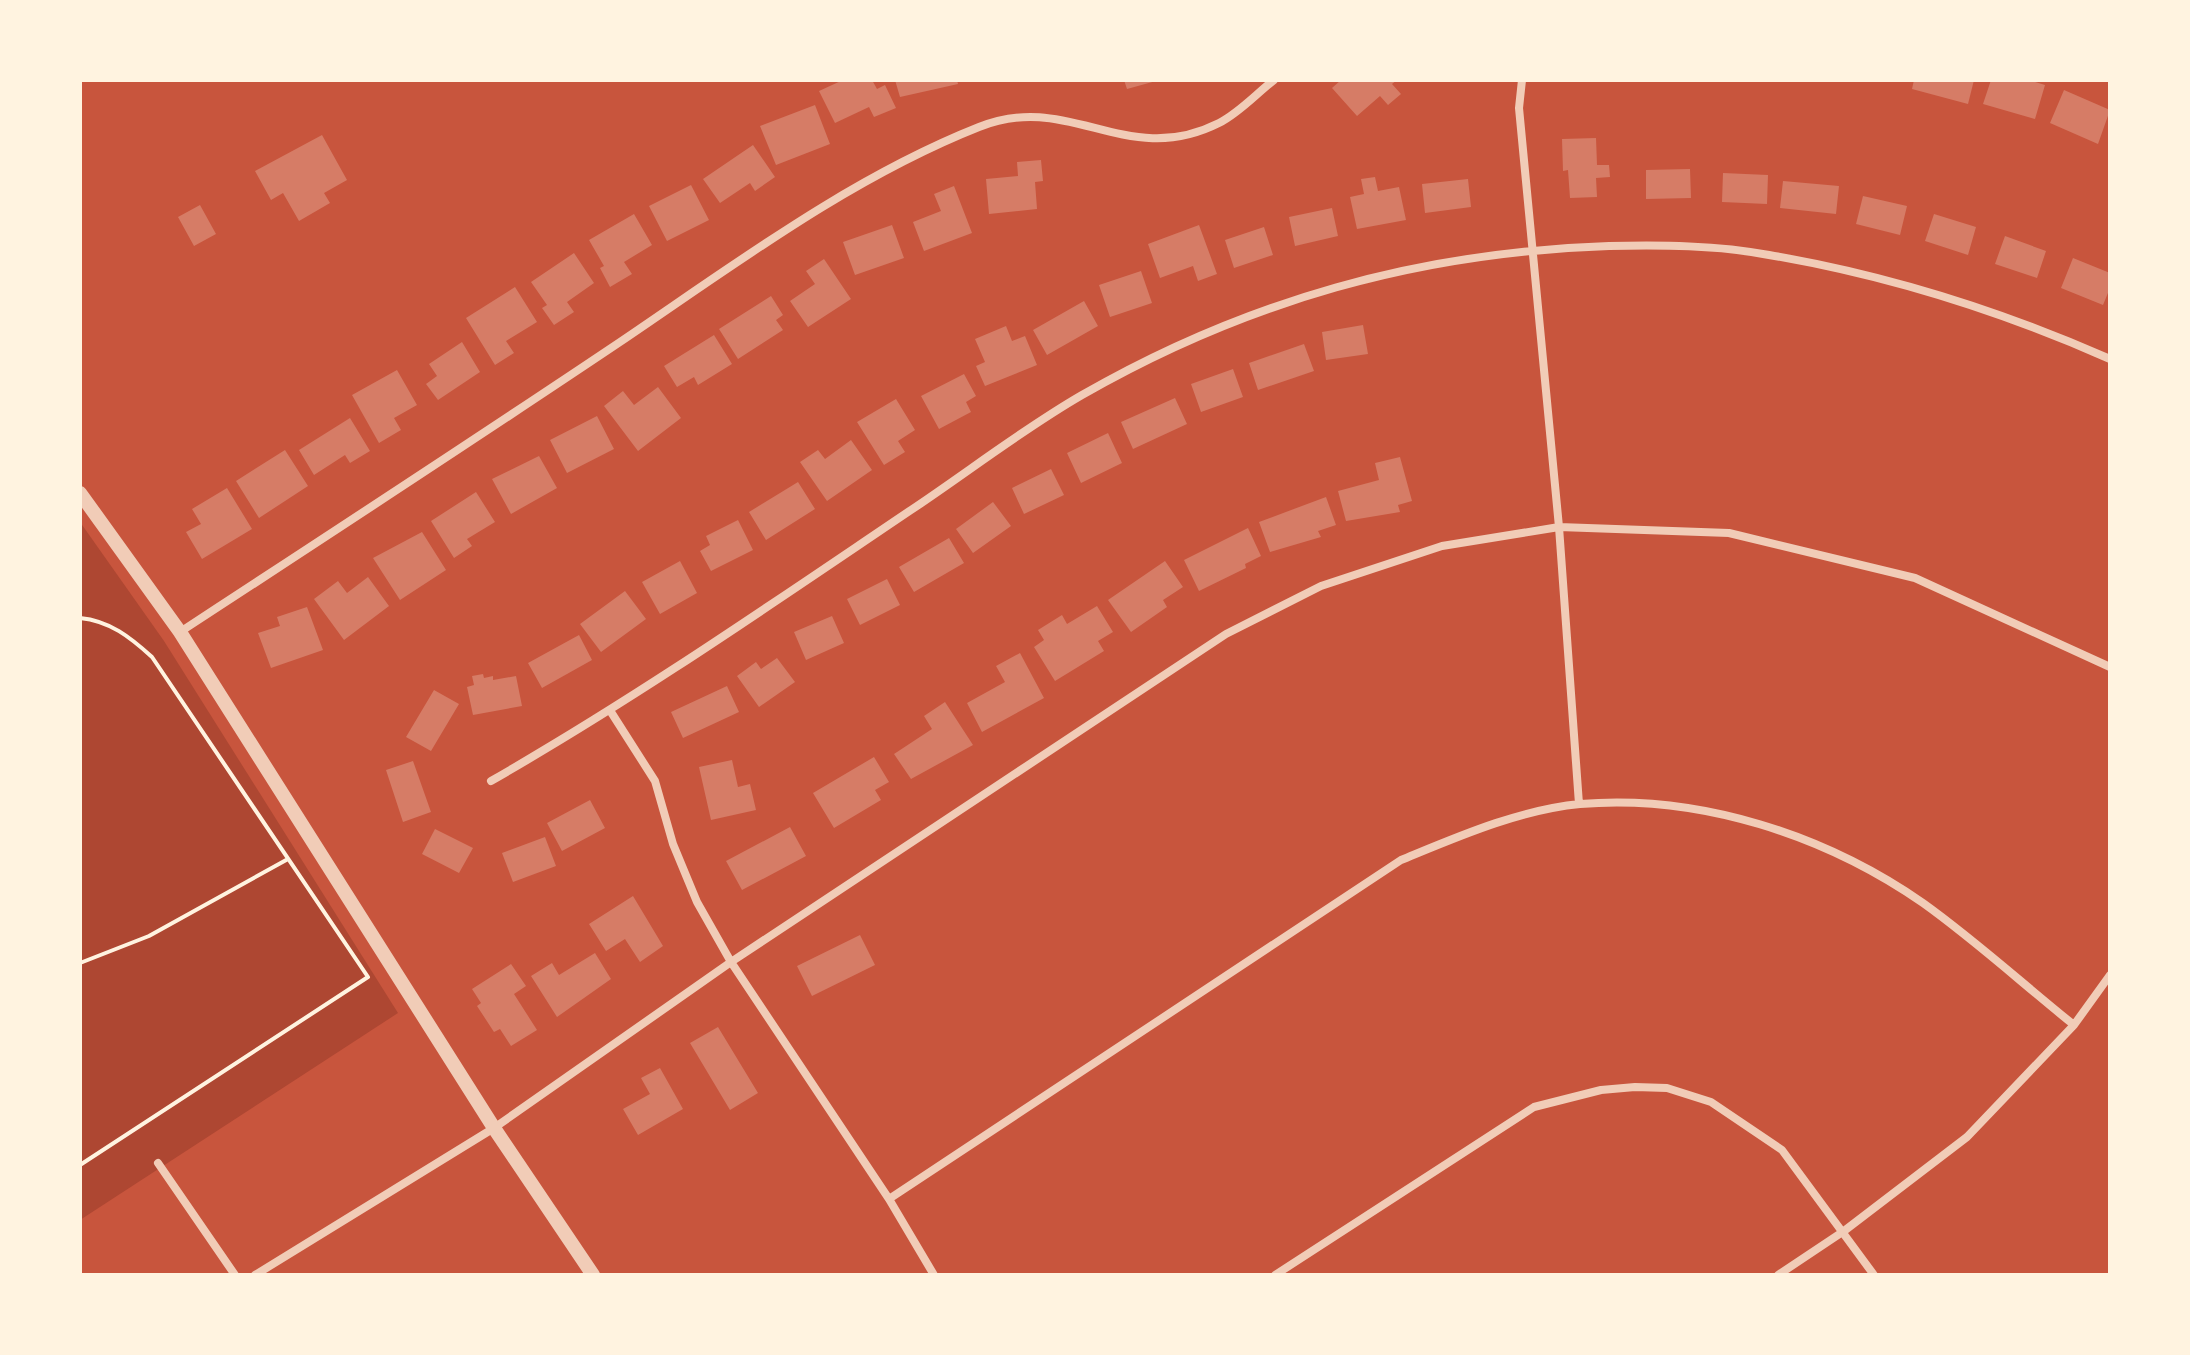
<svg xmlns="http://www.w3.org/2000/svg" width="2190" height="1355" viewBox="0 0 2190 1355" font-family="Mulish,sans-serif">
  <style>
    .green { fill: #ae4732 }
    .building { fill: #d67c66 }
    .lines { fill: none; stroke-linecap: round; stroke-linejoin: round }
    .path { stroke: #fff3e0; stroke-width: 4 }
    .minor { stroke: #f1ccb7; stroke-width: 8 }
    .tertiary { stroke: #f1ccb7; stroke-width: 14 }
  </style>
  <rect width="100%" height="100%" fill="#c8553d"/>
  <!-- green -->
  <path class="green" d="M80 522 164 641 398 1013 80 1220Z"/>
  <!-- building -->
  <path class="building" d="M843 80H872L877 89 885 85 896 108 874 117 869 107 835 123 819 91Z
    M895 80H957L958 84 900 97Z
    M1124 80H1156V81L1127 89Z
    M1341 80H1397L1392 84 1401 94 1388 105 1380 96 1357 116 1332 88Z
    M1914 80H1974L1968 104 1912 89Z
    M1991 80H2029L2045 85 2035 119 1983 104Z
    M2064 90 2110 110 2098 144 2050 123Z
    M815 105 830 144 776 165 760 126Z
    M322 135 347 180 324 193 330 203 299 221 283 193 271 200 255 171Z
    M1596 138 1597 165H1609L1610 177 1596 178 1597 197 1570 198 1568 170 1563 171 1562 139Z
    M753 145 775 177 755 191 750 183 720 203 703 179Z
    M1041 160 1043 181 1035 182 1037 209 989 214 986 179 1018 176 1017 162Z
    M1690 169 1691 198 1646 199V170Z
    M1723 173 1768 175 1767 204 1722 202Z
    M1375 177 1378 191 1399 187 1406 220 1357 229 1350 197 1364 194 1361 179Z
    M1468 179 1471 207 1425 213 1422 184Z
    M1783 181 1839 186 1836 214 1780 208Z
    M691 185 709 220 667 241 649 206Z
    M954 186 972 233 924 251 913 222 941 211 934 194Z
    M1863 196 1907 206 1900 235 1856 224Z
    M200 205 216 234 194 246 178 217Z
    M1332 208 1338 236 1295 246 1289 217Z
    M634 214 652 245 624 262 632 274 610 287 600 268 604 266 589 240Z
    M1934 214 1976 227 1968 255 1925 241Z
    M892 225 904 258 855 275 843 242Z
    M1199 225 1217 274 1198 281 1193 266 1160 278 1148 244Z
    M1264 227 1273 255 1234 268 1225 240Z
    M2005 236 2046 251 2037 278 1995 264Z
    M574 253 594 283 567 302 574 312 554 325 542 308 547 305 531 282Z
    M2073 258 2110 273V288L2103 305 2061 288Z
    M824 259 851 299 808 327 790 301 815 284 806 271Z
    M1141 271 1152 303 1110 317 1099 285Z
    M515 287 537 322 506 341 514 353 495 365 466 318Z
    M771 296 783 315 776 320 783 330 738 359 719 329Z
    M1084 301 1098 326 1047 355 1033 330Z
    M1363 325 1368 354 1326 360 1322 332Z
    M1006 326 1012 341 1025 336 1037 365 985 386 976 366 985 362 975 339Z
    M714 335 732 364 698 385 694 377 677 387 664 366Z
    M462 342 480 372 438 400 426 384 437 376 429 364Z
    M1304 344 1314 371 1258 390 1249 363Z
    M1233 369 1243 397 1201 412 1191 384Z
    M397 370 417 405 394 418 401 430 379 443 352 395Z
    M964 374 976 396 966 402 971 412 939 429 921 396Z
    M658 387 681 418 638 451 604 406 623 391 634 405Z
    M1175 398 1187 424 1133 449 1121 422Z
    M896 399 915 430 898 441 905 452 884 465 857 422Z
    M597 416 614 449 567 473 550 440Z
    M350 418 370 451 350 463 345 455 314 475 299 450Z
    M1108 433 1122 463 1081 483 1067 453Z
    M851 440 872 470 827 501 800 462 818 450 825 459Z
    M285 450 308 486 259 518 236 481Z
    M539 456 557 488 511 514 492 479Z
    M1400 457 1412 501 1398 505 1400 512 1346 521 1338 491 1379 480 1375 463Z
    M1051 469 1064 495 1024 514 1012 488Z
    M798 482 815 509 766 540 749 512Z
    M227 488 252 529 202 559 186 532 201 524 192 509Z
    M476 492 495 522 467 539 472 546 454 558 431 521Z
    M1326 497 1336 525 1318 531 1321 537 1270 552 1259 522Z
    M993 502 1011 526 973 553 956 529Z
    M738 520 753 550 711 571 700 551 710 545 706 536Z
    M1248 528 1261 556 1245 564 1246 568 1199 591 1184 560Z
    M422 532 446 570 400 600 373 558Z
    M949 538 964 563 914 592 899 567Z
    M680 561 697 593 660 614 642 582Z
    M1165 561 1183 587 1163 600 1167 607 1131 632 1108 600Z
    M368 577 389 606 344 640 314 599 338 581 347 593Z
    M887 579 900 605 860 625 847 599Z
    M625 591 646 619 601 652 580 624Z
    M1097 606 1113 632 1098 641 1104 651 1055 681 1034 647 1044 640 1038 630 1062 615 1067 624Z
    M307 607 323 650 271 668 258 633 280 626 277 617Z
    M832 616 844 643 806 660 794 632Z
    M579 635 592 660 542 688 528 663Z
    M1020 653 1044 698 982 732 967 703 1005 682 996 666Z
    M777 658 795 682 759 707 737 676 756 662 761 669Z
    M483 674 484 678 493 676V680L516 676 522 706 473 715 467 687 474 685 472 676Z
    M727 686 739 712 683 738 671 712Z
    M434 690 459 704 431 751 406 737Z
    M945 702 973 745 911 779 894 754 932 729 924 716Z
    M874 757 889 782 875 790 881 800 834 828 813 793Z
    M732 760 738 787 750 784 756 810 711 820 699 767Z
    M413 761 431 812 403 822 386 770Z
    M590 800 605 828 562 851 547 823Z
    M790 827 806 856 742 890 726 861Z
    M435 829 473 848 459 873 422 854Z
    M545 837 556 866 513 882 502 853Z
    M633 896 663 946 640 962 625 939 606 951 589 924Z
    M860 935 875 965 812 996 797 966Z
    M595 953 611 979 557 1017 531 976 552 963 559 975Z
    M511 964 526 986 514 994 537 1030 511 1046 500 1029 494 1032 477 1006 481 1003 472 989Z
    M718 1027 758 1093 730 1110 690 1043Z
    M660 1068 683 1109 638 1135 623 1109 650 1094 641 1078Z"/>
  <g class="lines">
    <!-- path -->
    <path class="path" d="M80 618C110 621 130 637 152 657L368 977 80 1165
      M80 963 149 936 288 859"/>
    <!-- minor -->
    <path class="minor" d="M1522 80 1519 108 1559 527 1579 804
      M180 632C327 536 474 440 620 342 734 265 850 178 979 127 1070 90 1126 170 1219 123 1239 113 1256 94 1274 80
      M611 712 655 781 673 844 697 902 731 962 889 1199 934 1275
      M491 781C636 698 773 603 911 510 968 472 1023 429 1082 395 1246 301 1419 252 1609 246 1661 245 1717 245 1769 255 1887 275 2001 311 2110 359
      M158 1163 235 1275
      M889 1199 1401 860C1457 837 1518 810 1580 804 1700 794 1825 835 1923 903 1975 940 2024 985 2074 1025
      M255 1275 494 1128 731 962 1226 634 1321 586 1442 546 1559 527 1729 533 1915 578 2110 667
      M1275 1275 1534 1107 1601 1090 1635 1087 1667 1088 1711 1102 1782 1150 1874 1275
      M1778 1275 1844 1231 1967 1137 2074 1025 2110 975"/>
    <!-- tertiary -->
    <path class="tertiary" d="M80 493 180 632 494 1128 593 1275"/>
  </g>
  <!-- border -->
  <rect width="2190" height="1355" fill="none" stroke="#fff3e0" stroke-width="164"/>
</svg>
